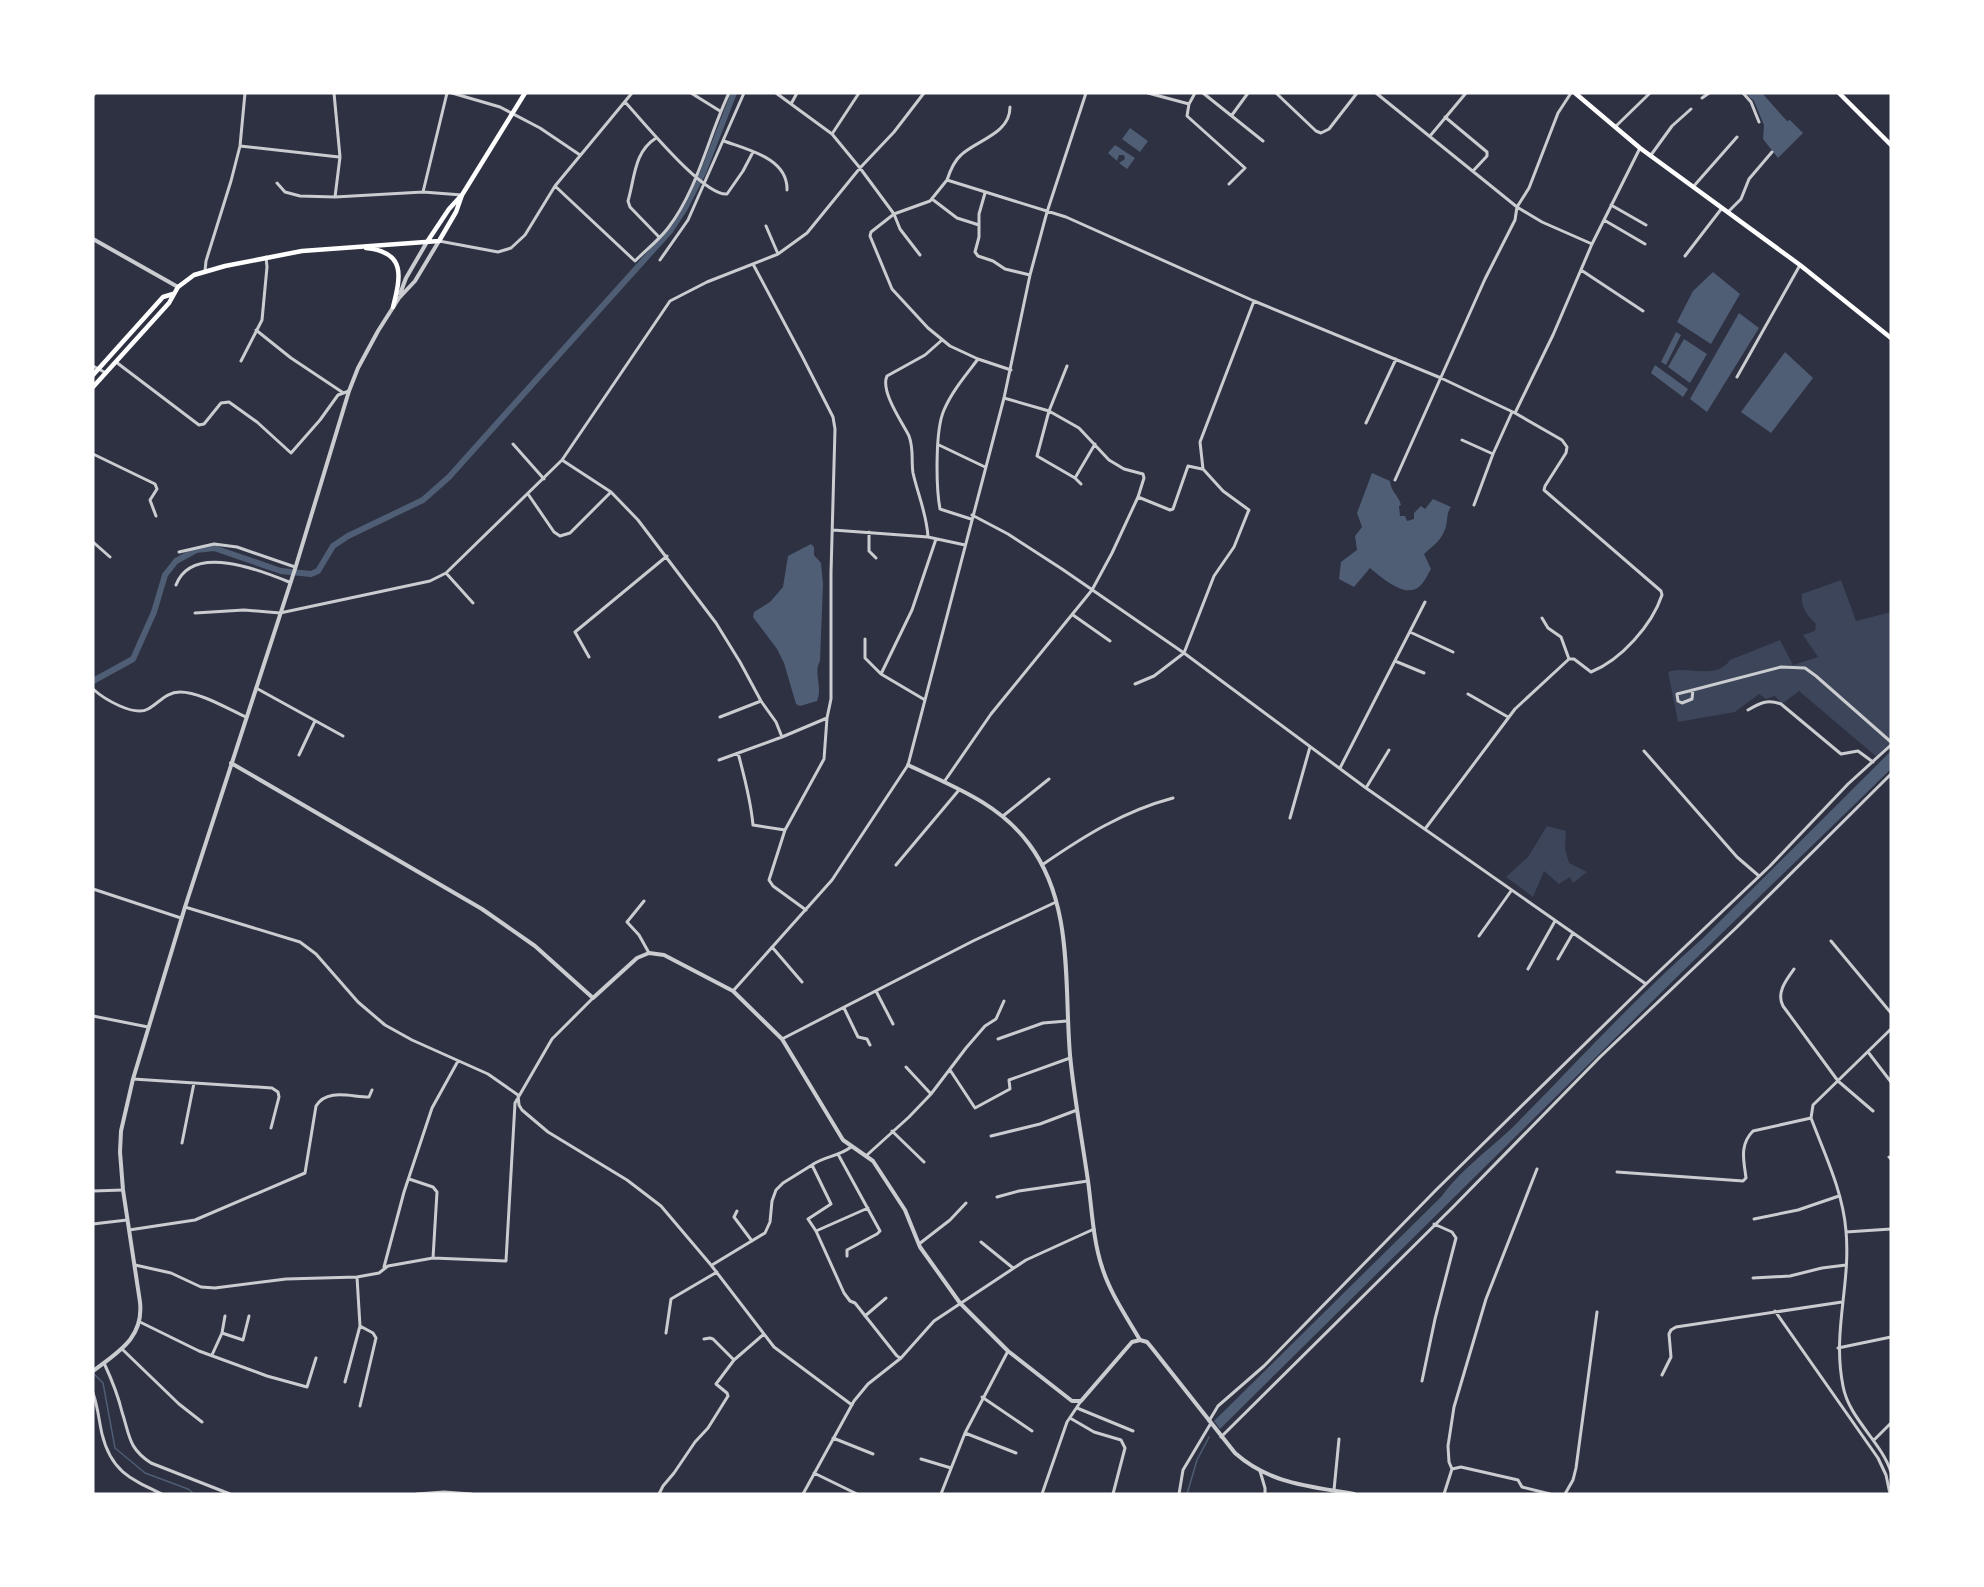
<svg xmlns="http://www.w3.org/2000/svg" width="1984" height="1587" viewBox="0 0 1984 1587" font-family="'Fira Sans Condensed',sans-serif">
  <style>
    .green { fill: #3c4559 }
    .water { fill: #4f5d75 }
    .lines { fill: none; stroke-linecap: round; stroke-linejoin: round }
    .stream { stroke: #4f5d75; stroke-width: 1.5 }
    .canal { stroke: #4f5d75; stroke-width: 6 }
    .minor { stroke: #caccd0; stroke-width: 3 }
    .tertiary { stroke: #caccd0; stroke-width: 4 }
    .secondary { stroke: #fff; stroke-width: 4.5 }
    .primary { stroke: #fff; stroke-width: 4.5 }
  </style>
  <rect width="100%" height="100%" fill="#2d3142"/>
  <!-- green -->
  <path class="green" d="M1841 580 1856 621 1891 612V743L1878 758 1799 691 1782 704 1775 696 1766 699 1759 694 1735 712 1678 722 1668 672C1688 665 1715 681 1730 660L1780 640 1793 665 1818 657 1803 635 1815 631 1816 624C1807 616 1800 606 1802 594Z
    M1547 826 1566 831 1565 849 1569 863 1587 872 1573 883 1570 877 1559 884 1544 871 1533 897 1506 877 1528 857Z"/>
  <!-- water -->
  <path class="water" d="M1745 93H1762L1787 121 1790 120 1803 133 1778 158 1763 139 1764 125 1754 101Z
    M1130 128 1148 141 1140 152 1122 139Z
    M1115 145 1135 158 1127 169 1119 163 1125 159 1124 155H1119L1117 161 1108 153Z
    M1713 272 1740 294 1711 344 1677 322 1693 291Z
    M1739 313 1759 328 1707 412 1690 399Z
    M1676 332 1681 335 1666 365 1661 362Z
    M1684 339 1707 354 1690 383 1668 367Z
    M1785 352 1813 378 1771 433 1741 412Z
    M1655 365 1688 389 1683 397 1651 373Z
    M1372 473 1390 481C1392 494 1398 494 1401 505L1399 506 1400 516H1405L1407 521 1414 519V513L1421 506 1425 509 1433 499 1451 507C1446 514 1448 519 1446 526 1443 539 1433 546 1424 554L1431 569C1428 574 1425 581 1421 585 1407 601 1381 577 1370 568L1354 587 1339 579 1341 562 1357 550 1355 536 1362 527 1357 513Z
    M811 544 814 547V555L821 563 823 584 820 661C813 674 823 687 817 701L800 706 796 704 784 663 777 649 753 617 754 612 770 602 783 587 788 556Z
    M1891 751V769L1683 971 1220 1429 1214 1421 1442 1196C1462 1168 1493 1147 1517 1123 1578 1061 1637 996 1702 939Z"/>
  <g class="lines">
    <!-- stream -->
    <path class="stream" d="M93 1373 103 1383 115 1448 145 1473 188 1489 194 1494
      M1187 1494 1197 1460 1209 1437"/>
    <!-- canal -->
    <path class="canal" d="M93 681 133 659 154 612 165 575 176 561 196 550 214 548 281 571 311 574 318 571 333 546 348 536 423 500 449 477 670 231 685 208 703 173 734 93"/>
    <!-- minor -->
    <path class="minor" d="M334 93 340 157 335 197
      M452 93 500 107 540 128 580 155
      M691 93 720 111
      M776 93 832 134 860 168 894 214 900 229 920 255
      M1148 93 1189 104
      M1195 93 1189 104 1187 116 1245 168 1229 184
      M1203 93 1263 141
      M1276 93 1316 131 1321 133 1329 129 1357 93
      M1376 93 1517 207 1542 222 1592 244
      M1743 93 1751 102 1759 122
      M93 96 95 93
      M1702 98 1709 93
      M625 102C643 121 703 196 727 194L743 171 753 152
      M791 104 797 93
      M1232 115 1248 93
      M1445 117 1487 152V156L1473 171
      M1615 127 1650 93
      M832 134 859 93
      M1430 136 1466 93
      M656 138C634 152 635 177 628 201L630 207 659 237
      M724 141C748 150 788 158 787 190
      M240 146 339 157
      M1651 155 1672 126 1691 109
      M947 180C950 171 954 161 961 155 977 140 1010 134 1010 107
      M277 183 285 192 300 196 335 197 423 192 462 195
      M555 186 635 261C646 250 659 240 668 228 698 189 708 137 729 93
      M1693 187 1737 137
      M423 192 447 93
      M985 193 979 214V237L975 252 978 256 993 261 1005 269 1030 275
      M932 199 957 218 979 225
      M1611 205 1646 225
      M1728 212 1741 199 1749 179 1772 152
      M1604 220 1645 244
      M766 226 778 254
      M439 241 498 252 511 248 525 235 555 186 632 93
      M1685 256 1722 208
      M660 260 688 220 744 93
      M753 264 802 356 833 417 835 429 831 573V699L827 718 824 759 785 830 769 880 773 886 806 910
      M1581 270 1643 311
      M205 271 206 261 231 181 240 146 245 93
      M256 330 291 358 342 392
      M241 361 262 320 267 267 266 257
      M116 362 199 425 204 424 221 403 229 402 257 422 291 453 320 420 338 395 349 391
      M93 366 106 373
      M1067 366 1049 411 1037 456 1075 478 1081 484
      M1011 370 978 359 950 346 928 328 892 289 870 236 871 232 894 214 930 201 947 180 1066 217 1254 301 1441 378 1515 413 1562 440 1567 447 1566 453 1545 486 1544 490 1661 591 1662 595C1652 625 1621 660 1591 672L1574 659H1569
      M1737 377 1800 265
      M1515 413 1553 335 1592 244 1640 148
      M1366 423 1396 359
      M1462 440 1493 454
      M513 444 544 479
      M939 445 985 467
      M93 454 155 484 157 489 150 500 156 516
      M562 460 611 492 638 520 716 623 740 662 761 701 776 722 782 737 719 760
      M1075 478 1095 444
      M1395 480 1485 279 1515 220 1517 207 1529 188 1558 113 1571 93
      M528 494 554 532 560 536 570 533 611 492
      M1138 497 1170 510 1173 509 1188 466 1202 469
      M1474 505 1493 454 1512 412
      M972 515 1008 534 1062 569 1184 653 1366 788 1646 984
      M971 519 940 509C936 487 935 430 944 410 952 391 966 375 978 359
      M833 530 928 537 965 545
      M869 532V551L876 558
      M928 537C927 515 918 495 913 473 911 460 914 449 909 436 902 422 880 391 887 376L925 355 942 340
      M93 542 110 557
      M179 552 214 544 237 547 295 567
      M446 573 473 603
      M176 585C192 543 260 570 289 582
      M195 613 244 610 280 613 430 581 446 573 562 460 670 301 707 282 778 254 807 233 860 168 894 132 924 93
      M1073 615 1110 641
      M1542 618 1548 628 1561 637 1569 659
      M1410 632 1453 652
      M865 639V658L881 674 925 700
      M589 657 575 632 667 556
      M1395 661 1424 673
      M881 674 912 610 936 539
      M1135 684 1154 676 1184 653 1214 576 1234 547 1248 512 1249 510 1223 491 1203 469 1200 442 1254 301
      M256 688 343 736
      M93 689C104 699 134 717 148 709 159 703 166 692 180 692 200 692 228 709 246 717
      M1693 690 1692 699 1682 703 1678 701 1677 694 1689 691 1781 667 1805 668 1816 676 1891 742
      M1468 694 1508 717
      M1748 710C1760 703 1767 699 1781 704L1841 754 1858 751 1873 762
      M720 717 761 701
      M782 737 827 718
      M1644 751 1737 857 1759 876
      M738 753C744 775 751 803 753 825L785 830
      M299 755 315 721
      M1340 768 1425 602
      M944 782 991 714 1092 590 1112 553 1138 497 1144 478 1143 474 1124 469 1109 460 1079 428 1049 411 1004 398
      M1366 788 1389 750
      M1003 816 1049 779
      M1290 818 1310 747
      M1425 829 1515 709 1569 659
      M896 865 959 790
      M1042 865C1084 836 1124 811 1173 798
      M93 889 181 918
      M644 901 627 922 639 935 649 953
      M185 907 300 942 316 954 358 1002 385 1025 412 1040 488 1074 518 1095 519 1105 522 1110 548 1132 627 1180 661 1206 711 1265 774 1347 852 1405
      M1479 936 1511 891
      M1831 941 1891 1013
      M772 947 802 982
      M1558 959 1573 933
      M1528 969 1555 921
      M1794 969C1786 980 1776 993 1783 1006L1838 1081 1873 1111
      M733 991 832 880 908 765 1004 398 1030 275 1047 212 1086 93
      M876 991 893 1024
      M844 1008 858 1037 867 1039 870 1045
      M93 1016 148 1027
      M1891 1029 1813 1105 1811 1118C1825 1155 1843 1192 1846 1231 1851 1285 1832 1331 1843 1386 1849 1419 1881 1441 1891 1472
      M782 1039 973 941 1056 902
      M998 1039 1043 1023 1067 1021
      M1868 1052 1891 1082
      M906 1067 931 1094
      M950 1070 975 1108 1010 1089 1009 1080 1070 1058
      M133 1079 272 1088 278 1092 279 1097 271 1128
      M892 1131 924 1162
      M991 1136 1040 1124 1077 1110
      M182 1143 194 1083
      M867 1155 909 1117 931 1094 966 1048 985 1026 996 1019 1004 1001
      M839 1156 880 1231 877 1234 847 1250V1256
      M1889 1157 1891 1159
      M1617 1172 1743 1181 1746 1178C1744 1161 1739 1145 1753 1131L1811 1118
      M409 1179 433 1187 437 1192 433 1258
      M93 1191 123 1190
      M997 1197 1019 1191 1088 1181
      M868 1208 816 1231 844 1293 850 1301 855 1303 897 1356 901 1358
      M737 1211 734 1217 752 1241
      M1754 1219 1798 1210 1839 1196
      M93 1224 127 1220
      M129 1230 195 1220 305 1173 316 1106C327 1088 351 1097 369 1097L372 1090
      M816 1231 808 1219 831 1204 812 1165C824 1156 838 1157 851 1147
      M1846 1232 1891 1229
      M981 1242 1013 1268
      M919 1244 950 1220 966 1203
      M135 1265 171 1273 201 1287 215 1288 286 1279 357 1277 379 1273 388 1266 433 1258 506 1261 515 1103 552 1039 593 998
      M712 1265 765 1233 770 1222 772 1201 776 1190 783 1183 812 1165
      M384 1267 404 1192 432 1108 458 1061
      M1753 1278 1790 1276 1822 1268 1846 1265
      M1775 1311 1878 1458 1886 1475 1890 1494
      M865 1316 886 1298
      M140 1322 199 1351 267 1376 307 1387 316 1358
      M222 1333 243 1340 249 1316
      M666 1333 671 1299 717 1272
      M704 1339 710 1338 713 1339 734 1360
      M1838 1348 1891 1337
      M122 1349 179 1404 202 1422
      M212 1355 222 1333 225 1316
      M104 1363C111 1378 118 1395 122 1412 130 1436 128 1448 151 1463L230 1494
      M1662 1375 1671 1357 1669 1334 1671 1330 1676 1327 1842 1302
      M1422 1381 1435 1319 1456 1238 1452 1232 1434 1224
      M345 1382 360 1326 357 1277
      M93 1393C98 1407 99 1421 102 1434 111 1471 130 1479 162 1494
      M982 1397 1032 1431
      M360 1406 376 1338 373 1333 360 1326
      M1077 1408 1133 1431
      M1070 1418 1094 1432 1121 1440 1125 1448 1113 1494
      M1209 1421 1218 1406 1264 1366 1436 1190 1646 984 1770 866 1848 784 1891 745
      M965 1433 1016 1453
      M1221 1437 1453 1207 1600 1057 1737 927 1891 774
      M833 1438 873 1454
      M1874 1440 1891 1423
      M921 1459 951 1468
      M1452 1469 1449 1462 1448 1446 1454 1407 1486 1299 1537 1169
      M1260 1471 1265 1488V1494
      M814 1473 857 1494
      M1334 1490 1339 1439
      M417 1494 444 1492 471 1494
      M659 1494 663 1486 674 1473 695 1442 708 1428 728 1396 727 1393 716 1384 734 1360 764 1334
      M803 1494 854 1401 868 1384 901 1358 934 1321 1026 1260 1094 1229
      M941 1494 965 1433 1008 1351
      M1042 1494 1067 1422 1081 1401
      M1179 1494 1183 1470 1211 1423
      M1444 1494 1452 1469 1461 1467 1518 1480 1522 1487 1550 1494
      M1565 1494 1573 1480 1576 1468 1597 1312"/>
    <!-- tertiary -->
    <path class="tertiary" d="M93 239 178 287
      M400 294 406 278 427 242
      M231 763 482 909 535 946 593 998 637 958 649 953 664 955 733 991 782 1039 843 1140 873 1161 905 1210 920 1247 960 1303 1008 1351 1072 1401H1081L1132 1342 1140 1340
      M908 765C952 786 999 803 1029 844 1074 904 1064 984 1070 1055 1074 1097 1082 1139 1088 1181 1092 1210 1093 1240 1102 1267 1110 1293 1126 1316 1140 1340L1147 1342 1152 1348 1235 1453C1270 1484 1309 1486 1354 1494
      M93 1371C118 1352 144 1338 140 1302L123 1190 120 1152 121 1131 133 1079 185 907 295 569 349 391 358 368 378 331 399 298 415 281 439 241"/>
    <!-- secondary -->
    <path class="secondary" d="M1575 93 1640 148 1800 265 1891 338"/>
    <!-- primary -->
    <path class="primary" d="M1839 93 1891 145
      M427 242 449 209 460 197
      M366 248C406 252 401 276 393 307
      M93 375 163 297 173 294
      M93 387 169 303 178 287 194 275 225 266 302 251 439 241 456 212 462 195 525 93"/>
  </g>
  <!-- border -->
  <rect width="1984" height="1587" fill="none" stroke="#ffffff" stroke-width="189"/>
</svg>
